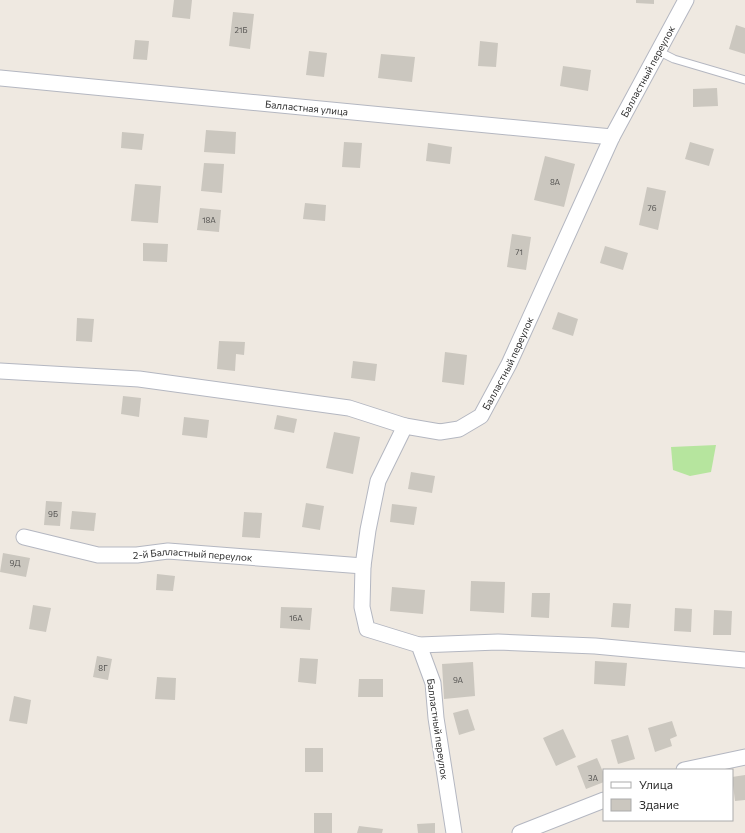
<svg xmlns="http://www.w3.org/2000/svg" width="745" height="833" viewBox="0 0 745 833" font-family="Commissioner,sans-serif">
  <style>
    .green { fill: #b6e59e }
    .building { fill: #cbc7bf }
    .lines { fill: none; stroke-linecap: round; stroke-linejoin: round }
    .service-casing { stroke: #b4b7c1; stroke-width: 9 }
    .minor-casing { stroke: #b4b7c1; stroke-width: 17 }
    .service { stroke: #fff; stroke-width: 7 }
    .minor { stroke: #fff; stroke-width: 15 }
    .labels { text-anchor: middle; stroke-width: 4; stroke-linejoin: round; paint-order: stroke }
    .number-label { font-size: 8px; fill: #555452 }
    .street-label { font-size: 10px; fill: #2e2e2e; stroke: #fff }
  </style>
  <rect width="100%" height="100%" fill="#efe9e1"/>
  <!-- green -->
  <path class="green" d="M716 445 711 472 690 476 673 470 671 447Z"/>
  <!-- building -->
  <path class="building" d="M174 0H192L190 19 172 17Z
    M636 0H654V4L636 3Z
    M233 12 254 14 250 49 229 46Z
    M736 25 745 28V54L729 49Z
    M135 40 149 41 147 60 133 59Z
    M480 41 498 43 496 67 478 66Z
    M309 51 327 53 324 77 306 75Z
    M381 54 415 57 412 82 378 78Z
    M563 66 591 70 588 91 560 86Z
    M717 88 718 106 693 107V89Z
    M206 130 236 132 235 154 204 152Z
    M122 132 144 134 142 150 121 148Z
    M344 142 362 143 360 168 342 167Z
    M690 142 714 149 709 166 685 159Z
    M428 143 452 147 450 164 426 161Z
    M545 156 575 164 564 207 534 200Z
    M204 163 224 164 222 193 201 191Z
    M135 184 161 186 158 223 131 221Z
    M647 187 666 191 658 230 639 225Z
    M305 203 326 205 325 221 303 219Z
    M200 208 221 210 219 232 197 230Z
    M512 234 531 237 526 270 507 267Z
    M143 243 168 244 167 262 143 261Z
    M605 246 628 253 623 270 600 263Z
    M558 312 578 319 573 336 552 329Z
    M77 318 94 319 92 342 76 341Z
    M219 341 245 342 244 355 236 354 235 371 217 369Z
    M445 352 467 355 464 385 442 382Z
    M353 361 377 364 375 381 351 378Z
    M123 396 141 398 139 417 121 414Z
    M277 415 297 419 294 433 274 429Z
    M184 417 209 420 207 438 182 435Z
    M334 432 360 437 353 474 326 468Z
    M411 472 435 476 432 493 408 489Z
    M46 501 62 502 60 526 44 525Z
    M306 503 324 506 320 530 302 527Z
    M392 504 417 507 414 525 390 522Z
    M72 511 96 513 94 531 70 529Z
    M244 512 262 513 260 538 242 537Z
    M3 553 30 558 26 577 0 572Z
    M157 574 175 576 173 591 156 590Z
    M471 581 505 582 504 613 470 611Z
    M392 587 425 590 423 614 390 611Z
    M532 593H550L549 618 531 617Z
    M613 603 631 604 629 628 611 627Z
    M33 605 51 608 46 632 29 629Z
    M281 607 312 608 310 630 280 628Z
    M675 608 692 609 691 632 674 631Z
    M714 610 732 611 731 635H713Z
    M97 656 112 659 108 680 93 677Z
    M300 658 318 659 316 684 298 682Z
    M595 661 627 663 625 686 594 684Z
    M473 662 475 696 444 699 442 664Z
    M157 677 176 678 175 700 155 699Z
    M359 679H383V697H358Z
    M14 696 31 700 27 724 9 721Z
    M468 709 475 730 459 735 453 713Z
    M672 721 677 736 670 739 672 746 655 752 648 728Z
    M563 729 576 757 556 766 543 738Z
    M628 735 635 759 618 764 611 740Z
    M305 748H323V772H305Z
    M597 758 604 774V782L586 789 577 766Z
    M745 775V800L735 801 732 777Z
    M314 813H332V833H314Z
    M435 823V833H418L417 824Z
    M359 826 383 829 382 833H357Z"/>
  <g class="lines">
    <!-- service casing -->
    <g class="service-casing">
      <path id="service" d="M658 51 674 59 745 80"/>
    </g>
    <!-- minor casing -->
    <g class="minor-casing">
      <g id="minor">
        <path id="s1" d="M0 78 612 137"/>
        <path d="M0 371 139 379 349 408 405 426"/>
        <path id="s2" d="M24 537 98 555H137L168 551 363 566"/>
        <path d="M419 645 498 642 595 646 745 660"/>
        <path d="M684 770 745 757"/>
        <path id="s3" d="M454 833 436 718 433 683 419 645 367 629 362 607 363 566 368 530 378 481 405 426 440 432 459 429 481 416 509 364 612 137 686 0"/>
        <path d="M520 833 604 800"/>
      </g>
    </g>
    <!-- service -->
    <use href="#service" class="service"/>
    <!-- minor -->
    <use href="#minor" class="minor"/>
  </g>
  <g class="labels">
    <!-- number labels -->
    <g class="number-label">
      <text x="241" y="33">21Б</text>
      <text x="555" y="185">8А</text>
      <text x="652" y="211">76</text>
      <text x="209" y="223">18А</text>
      <text x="519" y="255">71</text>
      <text x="53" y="517">9Б</text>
      <text x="15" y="566">9Д</text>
      <text x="296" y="621">16А</text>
      <text x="103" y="671">8Г</text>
      <text x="458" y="683">9А</text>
      <text x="593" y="781">3А</text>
    </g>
    <!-- street labels -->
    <g class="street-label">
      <text dy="4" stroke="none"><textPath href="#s3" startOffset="921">Балластный переулок</textPath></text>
      <text dy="4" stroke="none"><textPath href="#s1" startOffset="308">Балластная улица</textPath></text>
      <text dy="4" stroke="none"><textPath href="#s3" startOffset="597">Балластный переулок</textPath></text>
      <text dy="4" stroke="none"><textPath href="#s2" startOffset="171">2-й Балластный переулок</textPath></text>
      <text transform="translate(438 729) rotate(82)" y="4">Балластный переулок</text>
    </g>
  </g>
  <!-- legend -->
  <rect x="603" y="769" width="130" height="52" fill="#ffffff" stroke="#ababab"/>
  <rect x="611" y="782" width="20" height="6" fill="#ffffff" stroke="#ababab"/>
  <text x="639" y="789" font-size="12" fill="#2e2e2e">Улица</text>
  <rect x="611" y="799" width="20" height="12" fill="#cbc7bf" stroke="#ababab"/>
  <text x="639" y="809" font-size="12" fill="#2e2e2e">Здание</text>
</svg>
